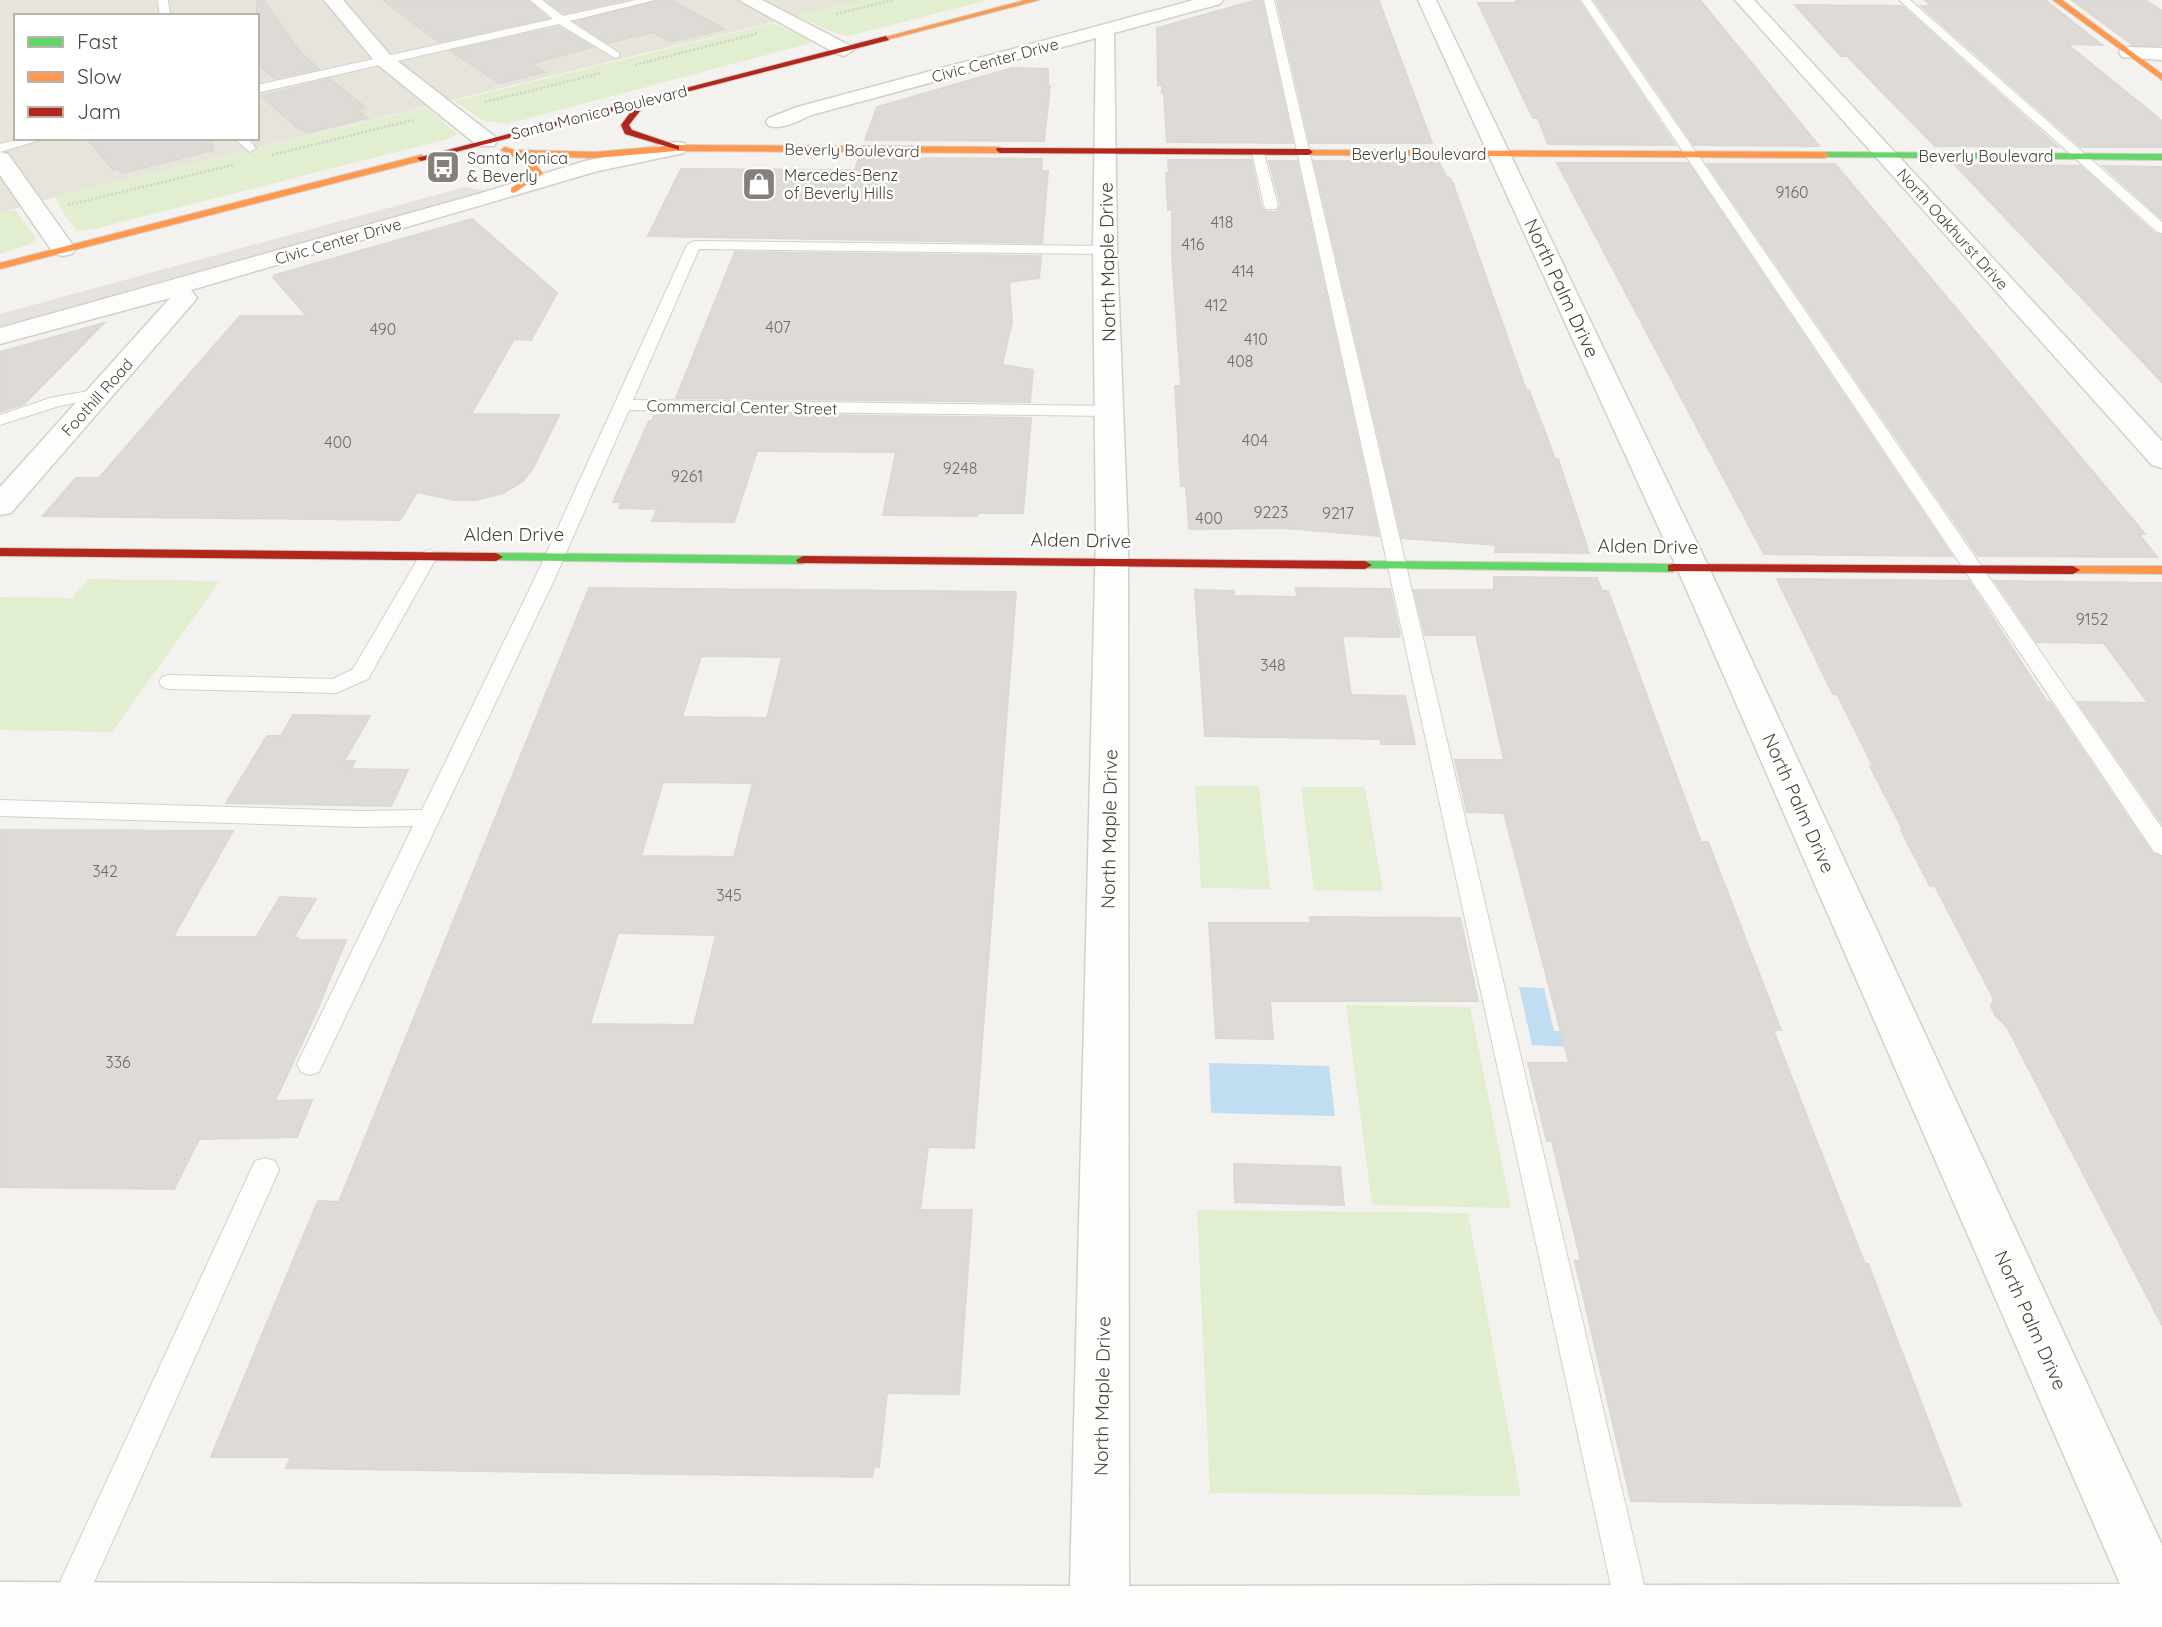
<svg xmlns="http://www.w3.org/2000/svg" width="2162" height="1627" viewBox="0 0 2162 1627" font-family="Quicksand,sans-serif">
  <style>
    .residential { fill: #e7e4dc; fill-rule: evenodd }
    .green { fill: #e1eecf }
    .parking { fill: #e6e3df }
    .water { fill: #c0ddf1 }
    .building { fill: #dedbd6; stroke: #dcd9d4; stroke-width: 2; fill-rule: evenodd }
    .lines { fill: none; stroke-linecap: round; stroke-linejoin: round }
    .lane-casing { stroke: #d2d0cb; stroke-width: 2 }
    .street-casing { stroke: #d2d0cb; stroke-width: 3 }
    .fast-casing { stroke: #d3cfc5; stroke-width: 2 }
    .slow-casing { stroke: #d3cfc5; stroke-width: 2 }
    .jam-casing { stroke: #d3cfc5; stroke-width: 2 }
    .path { stroke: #d3d2cc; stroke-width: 2.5; stroke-dasharray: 2 2; stroke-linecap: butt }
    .lane { fill: #fdfdfc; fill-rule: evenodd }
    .street { fill: #fdfdfc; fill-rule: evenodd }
    .fast { fill: #63d668; fill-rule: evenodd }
    .slow { fill: #ff974d; fill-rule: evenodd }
    .jam { fill: #b3261e; fill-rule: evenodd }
    .labels { text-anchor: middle; stroke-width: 5; stroke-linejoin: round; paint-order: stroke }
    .far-street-label { font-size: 16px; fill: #4b4439; stroke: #fff }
    .far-poi-label { font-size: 16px; fill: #4b4439; stroke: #fff; text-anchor: start }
    .number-label { font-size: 16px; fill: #706a61 }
    .street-label { font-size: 19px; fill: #4b4439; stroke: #fff }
  </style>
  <rect width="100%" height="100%" fill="#f4f2ee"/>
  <!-- residential -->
  <path class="residential" d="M0 0H863L55 197 0 213ZM16 16H257V138H16Z"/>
  <!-- green -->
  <path class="green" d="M863 0H989L848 36 830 31 796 16Z
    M773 23 810 40 811 43 507 124 484 121 454 101Z
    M427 107 457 134 447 139 94 229 77 231 64 214 55 197Z
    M15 210 34 235 36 242 0 254V213Z
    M88 579 220 581 112 732 0 730V597L72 598Z
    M1195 786H1259L1270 889 1201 888Z
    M1301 787H1365L1383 891 1314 890Z
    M1346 1005 1470 1007 1511 1208 1372 1205Z
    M1197 1210 1468 1213 1521 1496 1210 1493Z"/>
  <!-- parking -->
  <path class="parking" d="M465 187 491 192 0 327V314Z"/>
  <!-- water -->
  <path class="water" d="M1519 987 1544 988 1554 1031H1564L1568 1047 1532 1045Z
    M1209 1063 1329 1066 1335 1116 1211 1113Z"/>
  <!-- building -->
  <path class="building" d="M257 0H263L300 52 319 69 274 78 257 63Z
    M383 0H527L547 18 438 42Z
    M546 0H624L564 13Z
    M658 0H670L725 29 670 42 653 32 608 43 576 22Z
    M1700 0 1767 82 1819 146 1694 145 1595 1Z
    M1925 0H2045L2102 45 2067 44 2162 121V147H2081L1921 6H1931Z
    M2072 0H2145L2162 11V45H2133Z
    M1253 1H1262L1293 143 1167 142 1164 93H1162V85H1158L1157 28Z
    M1277 1H1379L1432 143H1310Z
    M1516 1H1579L1675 145 1548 144 1538 118H1533L1478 3H1517Z
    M1795 5 1902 6 2058 147 1935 146 1847 56H1841Z
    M559 27 592 47 531 64 545 72 499 83 451 51Z
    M1012 68 1048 69V86H1050L1044 141 865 140 877 107Z
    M330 79 366 108 357 110 367 118 307 133 296 127 262 96Z
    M87 138H212L213 150 121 173 118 169 113 170Z
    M859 158 1042 159 1041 171H1048L1042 243 648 236 681 169 855 170Z
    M1168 160H1251L1261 207 1266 212H1276L1281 205 1269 161H1297L1379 536 1284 528 1189 529 1186 486H1181L1175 386H1181L1172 255V210H1168L1166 173H1169Z
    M1314 161 1439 162 1446 177 1450 178 1453 184 1526 390H1529L1555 459H1558L1589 553 1495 552 1496 545 1402 538Z
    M1557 163H1688L1952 556 1764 554Z
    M1707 164H1835L2145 534H2139L2157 557 1978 556Z
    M1955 165 2080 166 2155 234 2162 235V382Z
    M2103 166 2162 167V219Z
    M472 219 557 293 531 340 514 339 471 414 559 415 533 468 523 481 503 493 476 500H455L417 492 400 520 43 516 76 478H99L240 316H307L273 277 277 276 275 275Z
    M735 252 1041 256 1039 278 1009 282 1012 322 1002 365 1033 370 1030 402 676 398Z
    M104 323 24 404 0 412V352Z
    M670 413 1031 418 1023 513H978L977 516 883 515 896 452 757 451 734 522 652 521 657 509 619 508 621 502H613L649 421H652L654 416Z
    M1494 577 1597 578 1602 591H1608L1701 842H1708L1781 1030H1773L1865 1264H1868L1961 1506 1631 1501 1575 1261H1581L1552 1141H1547L1528 1063H1569L1504 813 1467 812 1455 760H1504L1476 635H1425L1414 590H1494Z
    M1777 579 1969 581 2047 702H2050L2152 853 2162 857V1325L2007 1027 1995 1015 1991 1006 1994 999 1935 886H1930L1901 830H1903L1870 766H1873L1837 694H1833Z
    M1995 581 2162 583V823L2078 702 2148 703 2104 643 2037 642Z
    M589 588 1016 592 974 1148 928 1147 920 1210H972L959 1394 887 1393 879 1467 874 1466 872 1477 286 1468 291 1457H211L318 1201 339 1202ZM701 656 782 657 767 718 682 717ZM663 782 753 783 734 857 641 856ZM618 933 716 935 694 1025 590 1024Z
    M1296 588 1390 589 1400 635 1398 637 1342 636 1351 695 1405 696 1415 744H1381L1380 739 1205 736 1195 590 1234 591V596L1297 597Z
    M293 715 370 716 344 761H355L351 769 408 770 391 806 226 803 267 736H281Z
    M0 830 233 831 173 937H256L280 897 316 899 293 938H298L297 940H346L315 1015 275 1101 312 1100 297 1137 199 1139 174 1189 0 1187Z
    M1310 917 1460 918 1478 1001H1270L1273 1039 1216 1038 1209 923H1310Z
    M1234 1164 1340 1167 1344 1205 1235 1202Z"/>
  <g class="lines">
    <!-- lane casing -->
    <g class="lane-casing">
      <path id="lane" d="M158 0H168L170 16H160Z
        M530 0H542L563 16 636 0H655L570 21 619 53V57L615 58 559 24 257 93V85L553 19Z
        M1264 0H1274L1654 1627H1620Z
        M1581 0H1591L2162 828V855L2154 852Z
        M1899 0H1910L2162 222V233L2157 232Z
        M24 138H47L0 152V144Z
        M234 138H247L256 148 250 152Z
        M1258 149 1264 153 1278 206 1276 209H1266L1264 206 1252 153Z
        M694 241 1105 246 1112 250 1105 254 699 249 633 400 1110 406 1118 411 1110 416 629 410 555 578 319 1072 310 1075 301 1072 297 1064 413 826 360 827 0 816V800L360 811 422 810 535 578 687 245Z
        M99 389 105 391 107 394 105 397 59 406 0 425V415L50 398Z
        M429 549 438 555 368 679 336 693 169 689 162 687 159 682 162 677 169 675 333 679 353 669 420 555Z
        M265 1158 275 1161 279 1170 74 1627H39L255 1161Z"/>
    </g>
    <!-- street casing -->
    <g class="street-casing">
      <path id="street" d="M324 0H343L391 56 494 136 497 141 494 146H478L377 64Z
        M739 0H762L851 46 854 50 844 56 837 54Z
        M1194 0H1223L1220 4 1114 33 1117 250 1128 537 1129 1586 2120 1584 1677 568 1418 0H1436L1709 568 2162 1545V1627H0V1582L1070 1586 1096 537 1093 250 1096 38 811 115C798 121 783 130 769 126L766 122 769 118 797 107Z
        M1735 0H1754L2162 441V468L2152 465Z
        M2129 47 2162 48V60L2122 57 2119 53 2122 49Z
        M676 142 684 143 687 148 684 153 598 171 191 290 197 298 193 303 11 513 0 515V487L170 298 0 344V328L478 194 585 161Z
        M0 152 8 154 72 244 75 249 72 254 63 256 54 254 0 175Z"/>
    </g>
    <!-- fast casing -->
    <g class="fast-casing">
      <path id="fast" d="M1825 152 2162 154V160L1822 157V153Z
        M496 553 803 556 810 560 803 564 491 560V554Z
        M1365 561 1673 564 1680 568 1673 572 1360 568 1358 565Z"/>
    </g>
    <!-- slow casing -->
    <g class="slow-casing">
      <path id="slow" d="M1026 0H1039L886 40 882 38Z
        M2053 0H2062L2162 74V80Z
        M676 145 1000 147 1004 150 1000 153 676 151 596 158 525 156 532 159 543 174 514 193 511 192V188L533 173 526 163 501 150 505 147 513 150 596 152Z
        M1306 150 1825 152 1829 155 1825 158 1309 155 1305 152Z
        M421 155 424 156V160L0 269V263Z
        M2073 566H2162V574L2068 573 2066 570Z"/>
    </g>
    <!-- jam casing -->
    <g class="jam-casing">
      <path id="jam" d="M886 36 889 40 647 102 629 125 632 130 679 146V150L625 134 621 125 636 105 421 161 417 158Z
        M997 148 1309 149 1313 152 1309 155 1000 153 996 150Z
        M0 548 496 553 503 557 496 561 0 556Z
        M803 556 1365 561 1372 565 1365 569 798 563 796 560Z
        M1673 564 2073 566 2080 570 2073 574 1668 571V565Z"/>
    </g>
    <!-- path -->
    <path class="path" d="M836 14 894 0
      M635 65 759 33
      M485 102 602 73
      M272 155 413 120
      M68 205 233 165"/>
    <!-- lane -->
    <use href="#lane" class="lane"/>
    <!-- street -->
    <use href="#street" class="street"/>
    <!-- fast -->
    <use href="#fast" class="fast"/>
    <!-- slow -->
    <use href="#slow" class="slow"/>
    <!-- jam -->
    <use href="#jam" class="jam"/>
  </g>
  <!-- icons -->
  <defs>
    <g id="bus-square" transform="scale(1.75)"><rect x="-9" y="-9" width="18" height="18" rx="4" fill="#868178" stroke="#fff"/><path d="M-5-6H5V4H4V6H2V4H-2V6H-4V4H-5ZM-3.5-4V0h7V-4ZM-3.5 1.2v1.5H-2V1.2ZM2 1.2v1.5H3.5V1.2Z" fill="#fff"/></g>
    <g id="shop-square" transform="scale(1.75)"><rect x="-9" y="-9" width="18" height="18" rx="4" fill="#868178" stroke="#fff"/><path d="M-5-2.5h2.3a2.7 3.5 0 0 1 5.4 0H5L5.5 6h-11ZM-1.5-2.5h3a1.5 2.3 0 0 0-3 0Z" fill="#fff"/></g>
  </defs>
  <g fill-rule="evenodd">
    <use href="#bus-square" x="443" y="167"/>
    <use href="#shop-square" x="759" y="184"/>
  </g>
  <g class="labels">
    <!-- far-street labels -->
    <g class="far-street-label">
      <text transform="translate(995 60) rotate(-15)" y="6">Civic Center Drive</text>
      <text transform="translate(599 112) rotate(-14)" y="6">Santa Monica Boulevard</text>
      <text transform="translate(852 150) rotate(1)" y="6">Beverly Boulevard</text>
      <text x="1419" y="160">Beverly Boulevard</text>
      <text x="1986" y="162">Beverly Boulevard</text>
      <text transform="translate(1953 229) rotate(48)" y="6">North Oakhurst Drive</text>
      <text transform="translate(338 241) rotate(-16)" y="6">Civic Center Drive</text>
      <text transform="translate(97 397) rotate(-48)" y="6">Foothill Road</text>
      <text transform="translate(742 407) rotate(1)" y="6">Commercial Center Street</text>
    </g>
    <!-- far-poi labels -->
    <g class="far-poi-label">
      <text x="467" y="164">Santa Monica<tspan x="467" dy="18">&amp; Beverly</tspan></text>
      <text x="784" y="181">Mercedes-Benz<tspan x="784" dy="18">of Beverly Hills</tspan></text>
    </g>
    <!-- number labels -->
    <g class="number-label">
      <text x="1792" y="198">9160</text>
      <text x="1222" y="228">418</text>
      <text x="1193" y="250">416</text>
      <text x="1243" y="277">414</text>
      <text x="1216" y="311">412</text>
      <text x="778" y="333">407</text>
      <text x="383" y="335">490</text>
      <text x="1256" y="345">410</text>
      <text x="1240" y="367">408</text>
      <text x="1255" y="446">404</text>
      <text x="338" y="448">400</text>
      <text x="960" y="474">9248</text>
      <text x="687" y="482">9261</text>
      <text x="1271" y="518">9223</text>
      <text x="1338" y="519">9217</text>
      <text x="1209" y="524">400</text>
      <text x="2092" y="625">9152</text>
      <text x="1273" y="671">348</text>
      <text x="105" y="877">342</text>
      <text x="729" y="901">345</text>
      <text x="118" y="1068">336</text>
    </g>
    <!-- street labels -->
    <g class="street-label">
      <text transform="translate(1107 262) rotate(-91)" y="7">North Maple Drive</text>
      <text transform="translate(1562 288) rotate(65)" y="7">North Palm Drive</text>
      <text x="514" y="541">Alden Drive</text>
      <text transform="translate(1081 540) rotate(1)" y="7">Alden Drive</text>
      <text transform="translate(1648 546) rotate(1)" y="7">Alden Drive</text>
      <text transform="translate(1799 803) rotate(66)" y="7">North Palm Drive</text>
      <text transform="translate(1109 829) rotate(-89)" y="7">North Maple Drive</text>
      <text transform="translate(2031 1320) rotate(66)" y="7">North Palm Drive</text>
      <text transform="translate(1102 1396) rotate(-89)" y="7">North Maple Drive</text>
    </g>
  </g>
  <!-- legend -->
  <rect x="14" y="14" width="245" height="126" fill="#ffffff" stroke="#b7b4b0" stroke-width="2"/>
  <rect x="28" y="37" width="35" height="10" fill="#63d668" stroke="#b7b4b0" stroke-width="2"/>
  <text x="77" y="49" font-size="21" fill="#4b4439">Fast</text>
  <rect x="28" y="72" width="35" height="10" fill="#ff974d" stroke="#b7b4b0" stroke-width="2"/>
  <text x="77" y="84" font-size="21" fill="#4b4439">Slow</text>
  <rect x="28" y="107" width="35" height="10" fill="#b3261e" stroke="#b7b4b0" stroke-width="2"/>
  <text x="77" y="119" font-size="21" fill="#4b4439">Jam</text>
</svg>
